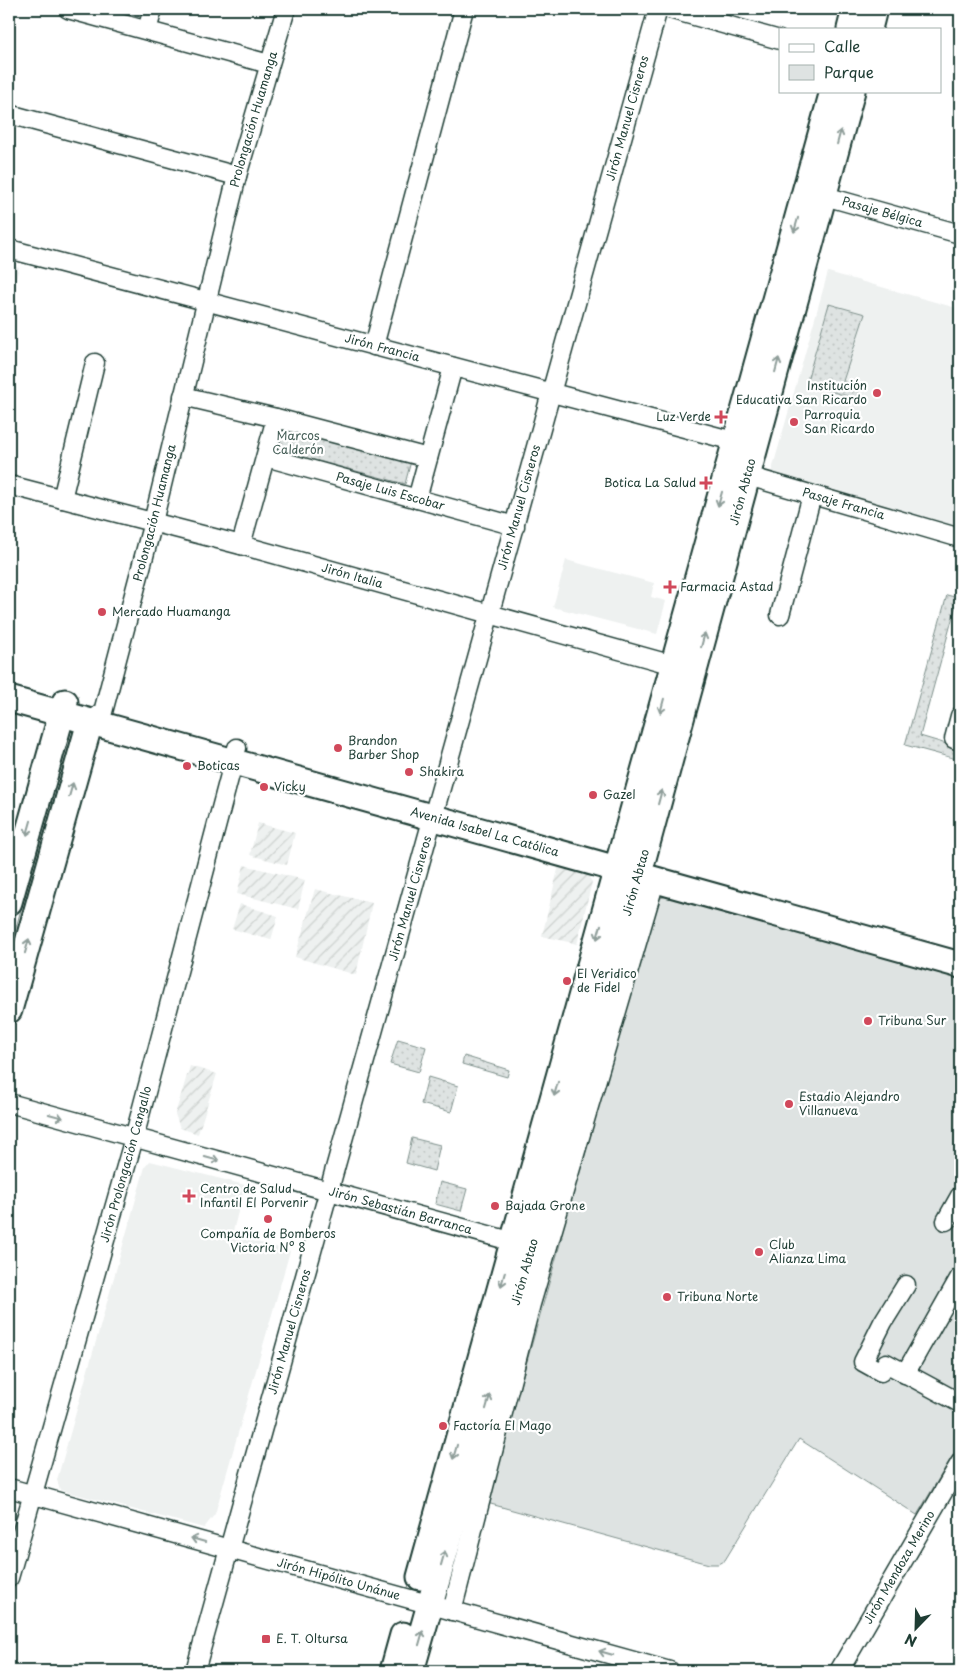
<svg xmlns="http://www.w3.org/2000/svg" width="969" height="1680" viewBox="0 0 969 1680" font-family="'Playpen Sans',sans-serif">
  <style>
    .built { fill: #eef1f0 }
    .industrial { fill: url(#industrial-furrows) }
    .green { fill: url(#green-dots); stroke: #7e908b }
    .pitch { fill: #dee3e2; stroke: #7e908b }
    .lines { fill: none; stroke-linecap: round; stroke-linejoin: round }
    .street-casing { stroke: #1f3d34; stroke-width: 21 }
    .secondary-casing { stroke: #1f3d34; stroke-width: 29 }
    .street { stroke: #fff; stroke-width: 18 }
    .secondary { stroke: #fff; stroke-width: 25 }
    .oneway { stroke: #8f9e9a }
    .poi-dot { fill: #d1495b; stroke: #fff; stroke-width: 2 }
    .labels { text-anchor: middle; stroke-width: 4.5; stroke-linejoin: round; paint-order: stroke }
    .street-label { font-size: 12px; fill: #1f3d34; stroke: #fff }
    .poi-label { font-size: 12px; fill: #1f3d34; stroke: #fff; text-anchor: start }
    .park-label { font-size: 12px; fill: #455e57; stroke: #fff }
  </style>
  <defs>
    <pattern id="industrial-furrows" width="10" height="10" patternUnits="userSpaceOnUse" patternTransform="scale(1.25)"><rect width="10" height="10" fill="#eef1f0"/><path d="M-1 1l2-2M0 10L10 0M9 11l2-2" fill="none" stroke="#ccd0ce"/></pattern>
    <pattern id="green-dots" width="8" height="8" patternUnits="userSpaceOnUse" patternTransform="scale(1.25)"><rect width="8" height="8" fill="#dee3e2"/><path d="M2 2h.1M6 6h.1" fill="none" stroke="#bec4c2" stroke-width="1.8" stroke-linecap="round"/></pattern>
  </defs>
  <rect width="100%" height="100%" fill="#fff"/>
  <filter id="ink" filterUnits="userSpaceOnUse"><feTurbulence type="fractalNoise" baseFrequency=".02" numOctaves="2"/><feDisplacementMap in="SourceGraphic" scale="10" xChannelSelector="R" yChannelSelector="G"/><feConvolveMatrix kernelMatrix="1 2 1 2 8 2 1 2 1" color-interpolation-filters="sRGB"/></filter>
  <g filter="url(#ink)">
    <!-- built -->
    <path class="built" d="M9 264 19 267 9 306Z
      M828 272 960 309V530L770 477Z
      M566 560 654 583 651 597 666 601 657 634 553 607Z
      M150 1161 245 1185 232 1235 290 1251 215 1514 204 1528 60 1490 57 1480 145 1167Z"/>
    <!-- industrial -->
    <path class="industrial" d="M258 823 295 833 287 865 250 855Z
      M244 865 305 880 298 909 237 894Z
      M559 865 586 872 592 882 577 944 542 936Z
      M315 889 372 903 356 975 295 957Z
      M240 904 278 916 271 940 232 929Z
      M190 1066 217 1074 198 1134 180 1128 175 1114Z"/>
    <!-- green -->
    <path class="green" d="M829 304 865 314 843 381 854 385 852 390 859 392 857 399 806 384Z
      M284 426 411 461 405 484 277 450Z
      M947 595 958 598 920 736 960 748V760L905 745Z
      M68 738 81 741 9 1005V953Z
      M398 1039 426 1047 419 1072 390 1064Z
      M464 1056 509 1070 507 1077 462 1064Z
      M428 1077 458 1086 451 1112 421 1104Z
      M412 1138 440 1145 434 1171 406 1163Z
      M440 1182 467 1189 461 1211 435 1204Z"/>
    <!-- pitch -->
    <path class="pitch" d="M669 895 960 975V1443L917 1515 799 1439 725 1560 718 1564H709L487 1503 562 1237 560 1226 578 1168 584 1158 639 964 655 900Z"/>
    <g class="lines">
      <!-- street casing -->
      <g class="street-casing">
        <g id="street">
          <path d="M68 9 269 64"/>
          <path d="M669 9 780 40"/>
          <path d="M147 30 153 9"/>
          <path d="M9 114 237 176"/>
          <path id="s1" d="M814 193 960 234"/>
          <path id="s2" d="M9 249 745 444"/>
          <path d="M374 346 464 9"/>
          <path d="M183 396 276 418"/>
          <path id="s3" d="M266 457 515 526"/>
          <path id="s4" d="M738 473 960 538"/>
          <path id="s5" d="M9 485 241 545 684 668"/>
          <path d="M62 499 95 363"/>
          <path d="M417 499 453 367"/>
          <path d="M241 545 276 418 428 458"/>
          <path d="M780 615 812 495"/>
          <path d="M960 716 954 739 960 741"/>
          <path id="s6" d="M90 722 103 712 153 522 237 176 286 9"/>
          <path id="s7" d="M9 1103 525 1245"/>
          <path d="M946 1221 960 1196"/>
          <path d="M906 1285 883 1322 863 1362 881 1372 886 1363 960 1403"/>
          <path d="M905 1374 960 1277"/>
          <path id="s8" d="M9 1488 670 1671"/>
          <path id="s9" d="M9 1578 134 1138 237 748"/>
          <path d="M452 1611 531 1304 653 888"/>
          <path id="s10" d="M195 1671 658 9"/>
          <path id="s11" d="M839 1671 960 1463"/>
        </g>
      </g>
      <!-- secondary casing -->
      <g class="secondary-casing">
        <g id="secondary">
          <path d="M850 29 855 9"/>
          <path d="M869 29 874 9"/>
          <path id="s12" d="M9 699 960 965"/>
          <path d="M9 902 65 702"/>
          <path d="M9 1010 90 722"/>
          <path d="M420 1577 833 91"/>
          <path d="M393 1671 403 1635"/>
          <path id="s13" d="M411 1671 642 862 852 91"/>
        </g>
      </g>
      <!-- street -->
      <use href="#street" class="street"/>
      <!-- secondary -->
      <use href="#secondary" class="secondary"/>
    </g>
    <!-- one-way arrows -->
    <defs><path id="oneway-shaft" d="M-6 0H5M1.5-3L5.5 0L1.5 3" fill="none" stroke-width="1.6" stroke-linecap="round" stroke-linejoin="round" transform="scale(1.25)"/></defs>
    <g class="oneway">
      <use href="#oneway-shaft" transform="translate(839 137) rotate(-75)"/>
      <use href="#oneway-shaft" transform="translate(796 225) rotate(106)"/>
      <use href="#oneway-shaft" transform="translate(777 365) rotate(-75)"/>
      <use href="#oneway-shaft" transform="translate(720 499) rotate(106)"/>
      <use href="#oneway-shaft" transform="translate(703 640) rotate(-75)"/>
      <use href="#oneway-shaft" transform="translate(662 706) rotate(105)"/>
      <use href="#oneway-shaft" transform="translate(71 790) rotate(-74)"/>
      <use href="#oneway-shaft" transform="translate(660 797) rotate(-75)"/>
      <use href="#oneway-shaft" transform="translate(29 828) rotate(106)"/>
      <use href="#oneway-shaft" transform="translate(599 932) rotate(106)"/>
      <use href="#oneway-shaft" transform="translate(27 946) rotate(-74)"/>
      <use href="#oneway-shaft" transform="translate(556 1089) rotate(106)"/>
      <use href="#oneway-shaft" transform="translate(56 1116) rotate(15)"/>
      <use href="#oneway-shaft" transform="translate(212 1159) rotate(15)"/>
      <use href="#oneway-shaft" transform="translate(503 1279) rotate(106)"/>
      <use href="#oneway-shaft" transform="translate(488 1402) rotate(-74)"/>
      <use href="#oneway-shaft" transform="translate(455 1452) rotate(106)"/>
      <use href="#oneway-shaft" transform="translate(198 1540) rotate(-164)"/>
      <use href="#oneway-shaft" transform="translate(443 1558) rotate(-74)"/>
      <use href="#oneway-shaft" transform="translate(421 1638) rotate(-74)"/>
      <use href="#oneway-shaft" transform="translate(606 1653) rotate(-164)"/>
    </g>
  </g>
  <!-- markers -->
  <g class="poi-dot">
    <circle cx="877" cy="393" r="5"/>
    <path d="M718.5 409.5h5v5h5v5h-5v5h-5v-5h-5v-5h5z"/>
    <circle cx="794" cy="422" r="5"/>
    <path d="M703.5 475.5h5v5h5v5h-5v5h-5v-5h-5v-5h5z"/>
    <path d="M667.5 579.5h5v5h5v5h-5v5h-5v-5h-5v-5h5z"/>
    <circle cx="102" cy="612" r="5"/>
    <circle cx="338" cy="748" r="5"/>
    <circle cx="187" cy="766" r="5"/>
    <circle cx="409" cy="772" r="5"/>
    <circle cx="264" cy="787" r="5"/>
    <circle cx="593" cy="795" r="5"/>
    <circle cx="567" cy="981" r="5"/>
    <circle cx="868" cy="1021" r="5"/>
    <circle cx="789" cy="1104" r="5"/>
    <path d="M186.5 1188.5h5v5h5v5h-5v5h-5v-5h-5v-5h5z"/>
    <circle cx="495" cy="1206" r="5"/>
    <circle cx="268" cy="1219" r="5"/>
    <circle cx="759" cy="1252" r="5"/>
    <circle cx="667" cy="1297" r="5"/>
    <circle cx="443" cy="1426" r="5"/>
    <rect x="261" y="1634" width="10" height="10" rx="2.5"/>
  </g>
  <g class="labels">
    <!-- street labels -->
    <g class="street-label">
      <text dy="4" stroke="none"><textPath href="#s10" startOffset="1612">Jirón Manuel Cisneros</textPath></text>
      <text dy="4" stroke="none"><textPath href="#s6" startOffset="628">Prolongación Huamanga</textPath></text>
      <text dy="4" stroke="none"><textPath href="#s1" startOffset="71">Pasaje Bélgica</textPath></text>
      <text dy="4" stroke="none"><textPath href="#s2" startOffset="386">Jirón Francia</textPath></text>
      <text dy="4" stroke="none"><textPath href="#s3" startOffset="129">Pasaje Luis Escobar</textPath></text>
      <text dy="4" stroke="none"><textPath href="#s13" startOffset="1225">Jirón Abtao</textPath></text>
      <text dy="4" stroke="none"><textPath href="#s4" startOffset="110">Pasaje Francia</textPath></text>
      <text dy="4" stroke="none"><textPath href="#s10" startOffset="1208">Jirón Manuel Cisneros</textPath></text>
      <text dy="4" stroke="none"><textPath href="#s6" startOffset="222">Prolongación Huamanga</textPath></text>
      <text dy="4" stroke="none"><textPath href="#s5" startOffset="355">Jirón Italia</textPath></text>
      <text dy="4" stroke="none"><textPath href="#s12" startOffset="494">Avenida Isabel La Católica</textPath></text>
      <text dy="4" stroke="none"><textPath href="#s13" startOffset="820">Jirón Abtao</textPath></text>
      <text dy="4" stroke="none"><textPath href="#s10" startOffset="802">Jirón Manuel Cisneros</textPath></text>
      <text dy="4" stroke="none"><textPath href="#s9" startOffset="430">Jirón Prolongación Cangallo</textPath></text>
      <text dy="4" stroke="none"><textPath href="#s7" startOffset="406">Jirón Sebastián Barranca</textPath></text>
      <text dy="4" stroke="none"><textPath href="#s13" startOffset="415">Jirón Abtao</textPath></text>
      <text dy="4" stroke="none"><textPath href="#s10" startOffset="352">Jirón Manuel Cisneros</textPath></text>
      <text dy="4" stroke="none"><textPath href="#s11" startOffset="120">Jirón Mendoza Merino</textPath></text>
      <text dy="4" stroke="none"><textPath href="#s8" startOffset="342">Jirón Hipólito Unánue</textPath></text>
    </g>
    <!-- poi labels -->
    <g class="poi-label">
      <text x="867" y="390" text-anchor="end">Institución<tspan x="867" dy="14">Educativa San Ricardo</tspan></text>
      <text x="804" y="419">Parroquia<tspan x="804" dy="14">San Ricardo</tspan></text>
      <text x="711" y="421" text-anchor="end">Luz Verde</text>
      <text x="696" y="487" text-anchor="end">Botica La Salud</text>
      <text x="680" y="591">Farmacia Astad</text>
      <text x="112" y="616">Mercado Huamanga</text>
      <text x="348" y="745">Brandon<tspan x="348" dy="14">Barber Shop</tspan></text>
      <text x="197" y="770">Boticas</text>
      <text x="419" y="776">Shakira</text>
      <text x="274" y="791">Vicky</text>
      <text x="603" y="799">Gazel</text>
      <text x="577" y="978">El Veridico<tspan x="577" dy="14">de Fidel</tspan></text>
      <text x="878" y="1025">Tribuna Sur</text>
      <text x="799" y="1101">Estadio Alejandro<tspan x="799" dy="14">Villanueva</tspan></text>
      <text x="200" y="1193">Centro de Salud<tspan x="200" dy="14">Infantil El Porvenir</tspan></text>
      <text x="505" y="1210">Bajada Grone</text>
      <text x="268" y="1238" text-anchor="middle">Compañía de Bomberos<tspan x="268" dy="14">Victoria Nº 8</tspan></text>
      <text x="769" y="1249">Club<tspan x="769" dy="14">Alianza Lima</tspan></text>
      <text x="677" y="1301">Tribuna Norte</text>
      <text x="453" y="1430">Factoría El Mago</text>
      <text x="276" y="1643">E. T. Oltursa</text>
    </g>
    <!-- park labels -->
    <g class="park-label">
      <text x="298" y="440">Marcos<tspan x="298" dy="14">Calderón</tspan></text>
    </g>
  </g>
  <!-- margin -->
  <rect width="969" height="1680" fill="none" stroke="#fff" stroke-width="30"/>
  <rect x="15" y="15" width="939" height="1650" fill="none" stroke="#1f3d34" stroke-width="2" filter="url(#ink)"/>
  <!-- legend -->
  <rect x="779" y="28" width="162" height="65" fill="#ffffff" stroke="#a5b1ae"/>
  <rect x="789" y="44" width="25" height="8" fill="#ffffff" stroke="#a5b1ae"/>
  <text x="824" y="52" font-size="15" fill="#1f3d34">Calle</text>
  <rect x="789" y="65" width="25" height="15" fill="#dee3e2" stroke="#a5b1ae"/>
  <text x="824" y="78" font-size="15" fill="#1f3d34">Parque</text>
  <!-- north arrow -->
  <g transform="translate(916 1628) rotate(203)" stroke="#ffffff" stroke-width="4" paint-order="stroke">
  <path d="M0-4L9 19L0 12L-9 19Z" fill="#1f3d34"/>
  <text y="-8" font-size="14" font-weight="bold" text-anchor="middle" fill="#1f3d34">N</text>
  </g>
</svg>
